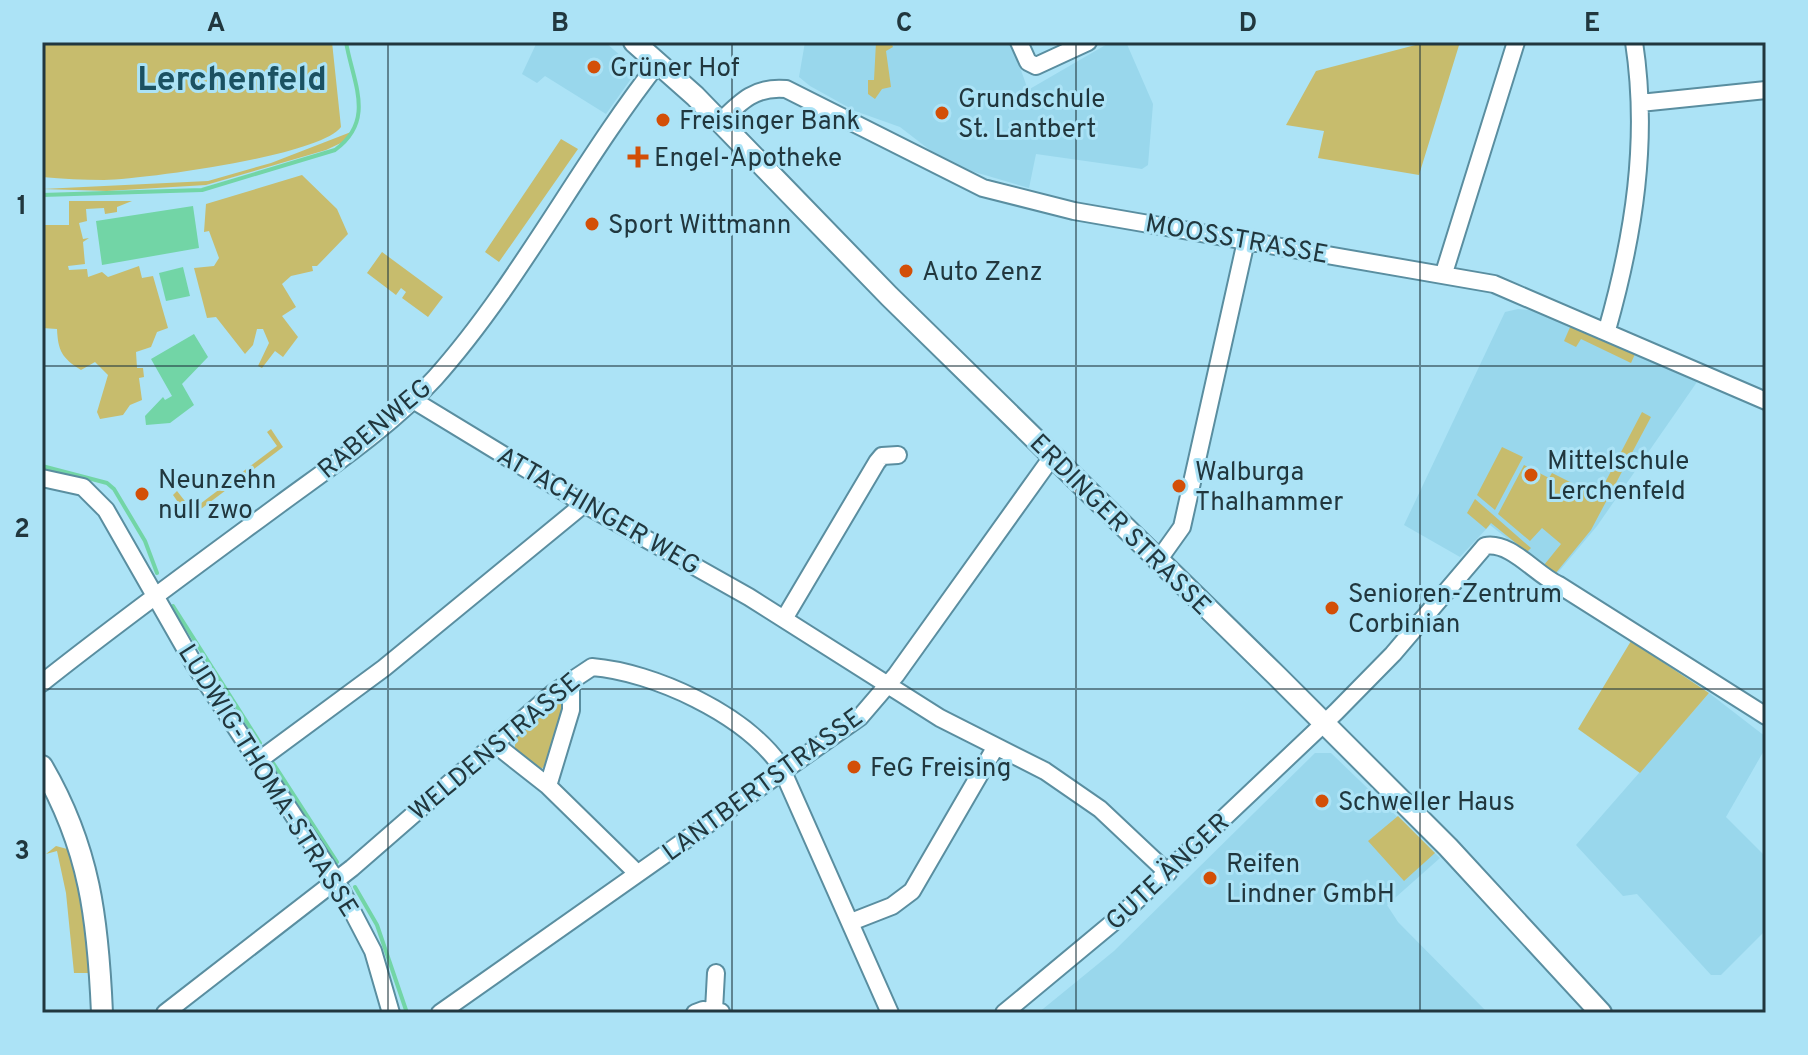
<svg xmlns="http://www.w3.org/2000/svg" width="1808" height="1055" viewBox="0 0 1808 1055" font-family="Overpass,sans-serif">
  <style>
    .built { fill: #99d7ec }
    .green { fill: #c7bc6d }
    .water { fill: #72d5a6 }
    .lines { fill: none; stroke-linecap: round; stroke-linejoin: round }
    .stream { stroke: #72d5a6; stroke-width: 4 }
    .minor-casing { stroke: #5a8ea0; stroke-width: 20 }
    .tertiary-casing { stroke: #5a8ea0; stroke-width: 24 }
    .minor { stroke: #fff; stroke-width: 16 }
    .tertiary { stroke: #fff; stroke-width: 20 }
    .grid { fill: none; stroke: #21373e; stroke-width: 2; stroke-opacity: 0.55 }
    .poi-dot { fill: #d34f07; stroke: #ace3f6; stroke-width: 3 }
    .labels { text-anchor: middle; stroke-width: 6; stroke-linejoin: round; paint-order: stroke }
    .poi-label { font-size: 26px; fill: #21373e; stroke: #ace3f6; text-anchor: start }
    .street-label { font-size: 26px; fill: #21373e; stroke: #ace3f6 }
    .district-label { font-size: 34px; font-weight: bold; fill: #1b5161; stroke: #ace3f6 }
    .neatline { fill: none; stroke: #21373e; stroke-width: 3 }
    .grid-label { font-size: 26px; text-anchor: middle; font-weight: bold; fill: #21373e }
  </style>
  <rect width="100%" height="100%" fill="#ace3f6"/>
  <!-- built -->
  <path class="built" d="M537 42H605L630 64 633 76 606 114 545 76 537 83 522 74Z
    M805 42H1011L1028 90 1109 43 1126 42 1153 104 1148 165 1142 169 1036 154 1029 188 971 171 935 154 900 127 855 111 810 86 799 77Z
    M1518 309 1538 311 1697 382 1597 526 1555 576 1490 525 1460 557 1404 525 1505 312Z
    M1709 693 1766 737V747L1726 817 1766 857V930L1721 975H1711L1637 894 1623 896 1576 845Z
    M1315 753H1331L1440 858 1387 905 1398 922 1488 1013H1038L1114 951Z"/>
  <!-- green -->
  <path class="green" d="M42 42H332L341 127C320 156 144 179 104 180 83 180 63 179 42 177Z
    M876 42H891L893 47 886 51 891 87 882 89 875 99 868 94V80H874Z
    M1427 42H1460L1419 175 1318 158 1324 131 1286 125 1316 71Z
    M351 132 343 142 326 150 206 185 107 191 42 189 208 181 271 163Z
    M561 139 578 149 499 262 485 252Z
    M302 175 337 209 348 234 317 266H312L313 271 291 276 282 284 296 307 282 316 298 337 283 357 275 351 262 368 258 366 269 343 263 329H257L253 345 245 354 216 317 207 318 194 268 214 266 219 258 209 231 204 232 206 204Z
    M69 201H132L117 207V212L105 214 104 208 86 209 87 221 79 223 83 239 89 238 83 242 85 264 68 266 69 270 87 269 88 277 102 272 108 277 139 266 142 278 153 276 168 328 157 332 151 347 136 352 137 368H143L144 377 139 378 142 400 130 405 123 415 100 419 97 412 108 375 95 362 81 370C62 358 58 351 57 329L42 328V225H69Z
    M382 252 443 297 428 317 402 298 406 292 401 288 396 295 367 273Z
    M1571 325 1635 354 1631 363 1581 339 1576 347 1564 341Z
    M1642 412 1651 417 1591 530 1555 574 1544 565 1561 544 1542 528 1530 541 1498 514 1524 465 1549 478 1552 473 1598 496Z
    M271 429 283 447 189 518 173 495 177 491 192 510 277 446 267 432Z
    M1502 447 1523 457 1495 510 1477 495Z
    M1475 499 1531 548 1527 552 1491 523 1486 529 1467 513Z
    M1631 641 1709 693 1640 773 1578 729Z
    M560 698 563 710 545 765 539 772 514 753 516 737 554 699Z
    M1398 816 1435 853 1404 881 1368 841Z
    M56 846 71 850 81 886 92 973H74L66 893 57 851 46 854Z"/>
  <!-- water -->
  <path class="water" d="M193 206 199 248 102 265 96 221Z
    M183 267 190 296 166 301 159 273Z
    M194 334 208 357 182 384 194 405 170 423 146 425 145 416 163 397 165 400 172 396 151 359Z"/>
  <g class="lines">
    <!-- stream -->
    <path class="stream" d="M42 195 202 190 335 150C376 120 353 83 346 42
      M42 466 107 483 114 489 145 541 157 573
      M173 606 260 743
      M273 763 337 862
      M355 887 377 925 407 1013"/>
    <!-- minor casing -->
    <g class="minor-casing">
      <path id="minor" d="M1019 42 1028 62 1036 66 1088 42
        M1640 103 1766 90
        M720 122C740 102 755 86 786 89L983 188 1074 211 1494 284 1766 401
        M1444 273 1516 42
        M1607 330C1634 235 1649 140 1634 42
        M413 400 584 504 749 597 940 718 1045 771 1100 809 1168 873
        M42 478 83 487 106 510 194 664 336 880 373 951 391 1013
        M1157 562 1182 527 1246 241
        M784 619 877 462 882 456 898 455
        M42 683C120 621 200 563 280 504 333 465 390 427 435 378 519 284 580 162 659 62
        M496 745 548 786 637 873
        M258 761 384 668 584 504
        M548 786 571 710V679
        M851 922 892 906 912 891 995 748
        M714 1010 716 973
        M165 1013 352 868 553 693 592 667C654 672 744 714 780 765L890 1013
        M440 1013 860 717 896 675 1052 457
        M695 1013 703 1010 721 1012
        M1004 1013 1116 920 1336 712 1393 654 1485 546C1511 541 1536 575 1559 585L1766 716"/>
    </g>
    <!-- tertiary casing -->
    <g class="tertiary-casing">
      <path id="tertiary" d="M634 42 695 96 889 296 1278 677 1448 847 1601 1013
        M42 766C90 848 98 920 102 1013"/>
    </g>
    <!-- minor -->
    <use href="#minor" class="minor"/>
    <!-- tertiary -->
    <use href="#tertiary" class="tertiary"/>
  </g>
  <!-- grid -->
  <path class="grid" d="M388 42V1013M732 42V1013M1076 42V1013M1420 42V1013M42 366H1766M42 689H1766"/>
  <!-- markers -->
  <g class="poi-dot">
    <circle cx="594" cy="67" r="8"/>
    <circle cx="942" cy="113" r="8"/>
    <circle cx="663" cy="120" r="8"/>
    <path d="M634 145h8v8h8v8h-8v8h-8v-8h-8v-8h8z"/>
    <circle cx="592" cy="224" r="8"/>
    <circle cx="906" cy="271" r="8"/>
    <circle cx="1531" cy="475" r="8"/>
    <circle cx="1179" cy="486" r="8"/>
    <circle cx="142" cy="494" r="8"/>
    <circle cx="1332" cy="608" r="8"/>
    <circle cx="854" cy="767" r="8"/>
    <circle cx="1322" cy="801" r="8"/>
    <circle cx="1210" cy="878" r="8"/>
  </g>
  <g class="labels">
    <!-- poi labels -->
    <g class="poi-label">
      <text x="610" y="76">Grüner Hof</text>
      <text x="958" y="107">Grundschule<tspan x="958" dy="30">St. Lantbert</tspan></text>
      <text x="679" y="129">Freisinger Bank</text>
      <text x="654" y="166">Engel-Apotheke</text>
      <text x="608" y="233">Sport Wittmann</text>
      <text x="922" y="280">Auto Zenz</text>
      <text x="1547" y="469">Mittelschule<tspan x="1547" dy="30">Lerchenfeld</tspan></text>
      <text x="1195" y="480">Walburga<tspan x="1195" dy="30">Thalhammer</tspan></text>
      <text x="158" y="488">Neunzehn<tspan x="158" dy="30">null zwo</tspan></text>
      <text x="1348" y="602">Senioren-Zentrum<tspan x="1348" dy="30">Corbinian</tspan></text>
      <text x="870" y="776">FeG Freising</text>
      <text x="1338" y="810">Schweller Haus</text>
      <text x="1226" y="872">Reifen<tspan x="1226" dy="30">Lindner GmbH</tspan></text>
    </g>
    <!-- street labels -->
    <g class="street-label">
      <text transform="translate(1237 238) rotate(10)" y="9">MOOSSTRASSE</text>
      <text transform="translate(374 428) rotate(-40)" y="9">RABENWEG</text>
      <text transform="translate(599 510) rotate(30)" y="9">ATTACHINGER WEG</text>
      <text transform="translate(1121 524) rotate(45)" y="9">ERDINGER STRASSE</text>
      <text transform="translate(494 746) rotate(-40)" y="9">WELDENSTRASSE</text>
      <text transform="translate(269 780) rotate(58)" y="9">LUDWIG-THOMA-STRASSE</text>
      <text transform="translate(762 784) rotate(-36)" y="9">LANTBERTSTRASSE</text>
      <text transform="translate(1167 871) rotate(-43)" y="9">GUTE ÄNGER</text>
    </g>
    <!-- district labels -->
    <g class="district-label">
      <text x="232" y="90">Lerchenfeld</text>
    </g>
  </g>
  <!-- border -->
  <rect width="1808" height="1055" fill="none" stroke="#ace3f6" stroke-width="88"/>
  <rect x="44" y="44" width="1720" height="967" class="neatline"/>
  <g class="grid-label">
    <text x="216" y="31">A</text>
    <text x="560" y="31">B</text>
    <text x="904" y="31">C</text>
    <text x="1248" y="31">D</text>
    <text x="1592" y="31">E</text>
    <text x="22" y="214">1</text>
    <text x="22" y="537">2</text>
    <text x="22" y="859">3</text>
  </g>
</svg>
